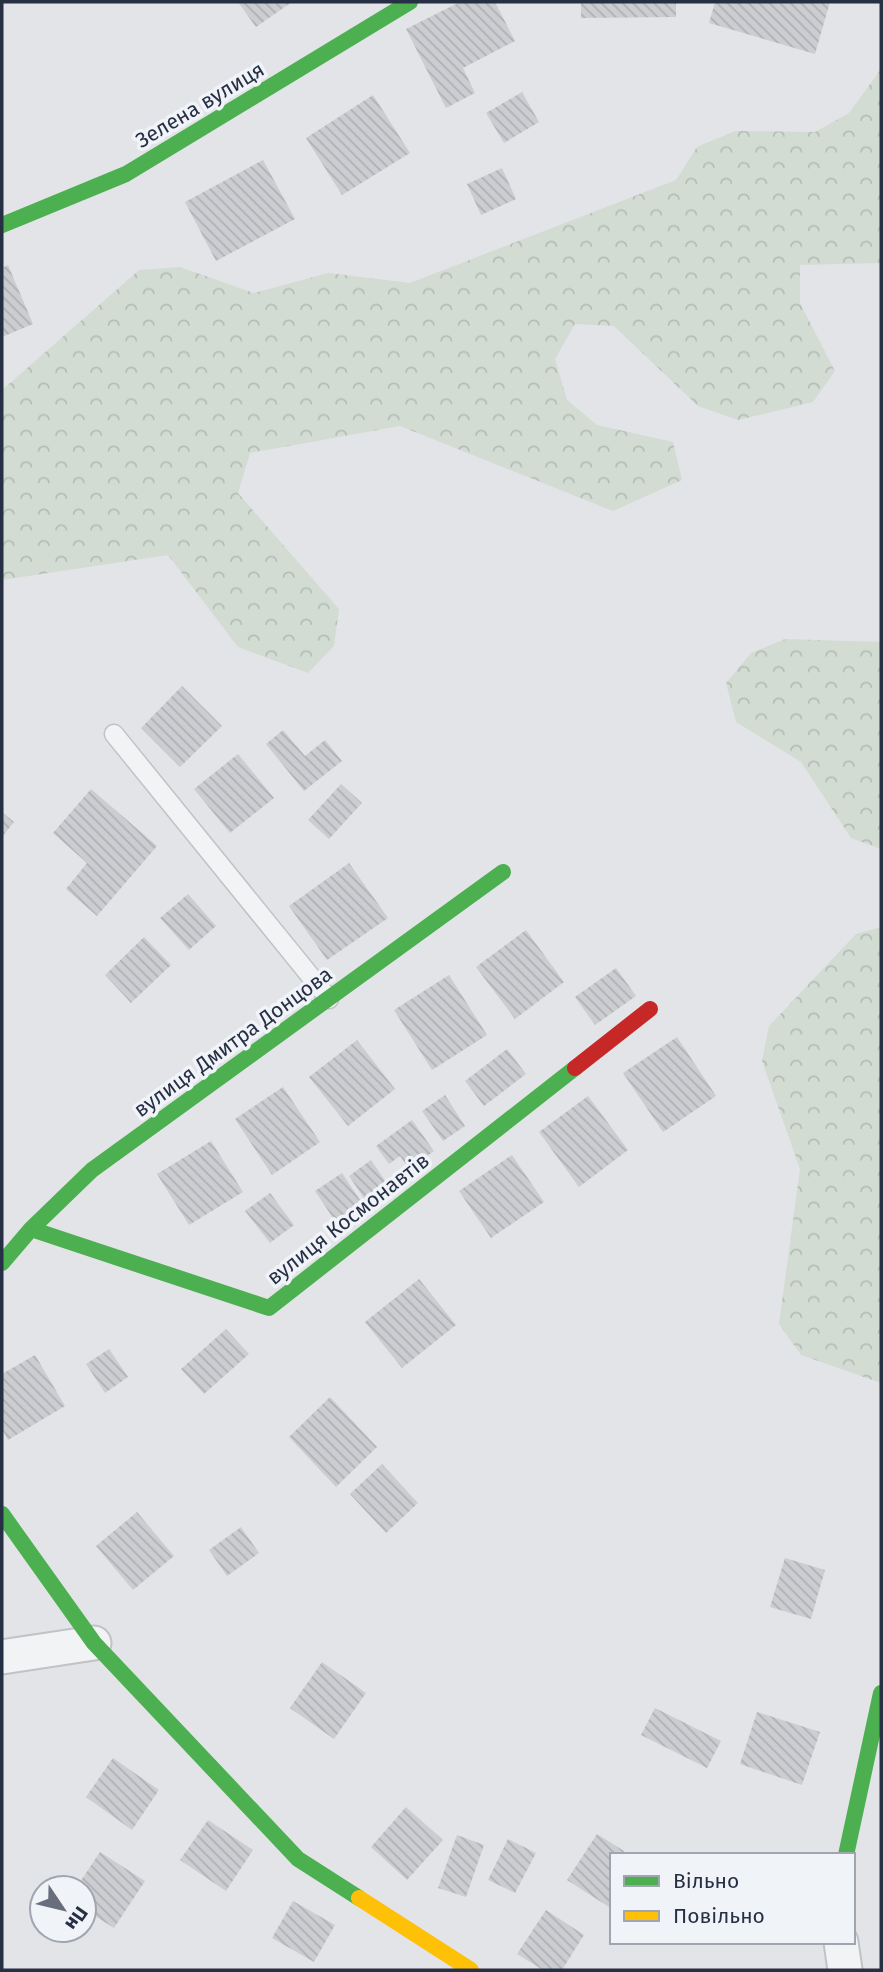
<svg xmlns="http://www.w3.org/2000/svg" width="883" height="1972" viewBox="0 0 883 1972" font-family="'Fira Sans',sans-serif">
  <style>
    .forest { fill: url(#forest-crowns) }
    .building { fill: url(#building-back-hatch) }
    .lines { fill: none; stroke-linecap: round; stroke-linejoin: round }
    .lane-casing { stroke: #c1c2c6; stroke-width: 21 }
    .street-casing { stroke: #c1c2c6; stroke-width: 37 }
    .lane { stroke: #f2f3f5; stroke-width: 18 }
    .street { stroke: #f2f3f5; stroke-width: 33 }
    .fast { stroke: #4caf50; stroke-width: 16 }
    .slow { stroke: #ffc107; stroke-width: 16 }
    .jam { stroke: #c62828; stroke-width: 16 }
    .labels { text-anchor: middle; stroke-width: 7; stroke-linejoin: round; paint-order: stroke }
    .street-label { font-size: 21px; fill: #272f44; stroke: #f0f3f8 }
  </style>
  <defs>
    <pattern id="forest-crowns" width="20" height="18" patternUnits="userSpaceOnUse" patternTransform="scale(1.75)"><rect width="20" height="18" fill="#d2dcd3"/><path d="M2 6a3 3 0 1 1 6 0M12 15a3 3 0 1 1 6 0" fill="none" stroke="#b4bdb6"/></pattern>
    <pattern id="building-back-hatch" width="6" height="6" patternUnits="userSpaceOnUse" patternTransform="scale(1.75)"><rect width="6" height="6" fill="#cbcdd1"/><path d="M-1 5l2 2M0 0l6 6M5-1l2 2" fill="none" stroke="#aeb0b5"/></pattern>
  </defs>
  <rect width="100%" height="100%" fill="#e3e4e8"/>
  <!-- forest -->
  <path class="forest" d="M881 69V263L800 265V303L835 371 813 402 738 420 698 406 614 326 575 324 555 359 567 400 597 425 673 442 682 480 613 511 400 426 250 453 238 493 339 609 334 646 308 673 238 647 168 555 2 580V390L139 270 180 267 254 293 328 273 410 283 676 180 697 147 735 131 815 132 849 113Z
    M785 639 881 642V849L851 838 801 762 736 722 726 683 751 653Z
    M881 927V1383L801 1355 779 1324 800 1169 762 1061 769 1026 856 934Z"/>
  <!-- building -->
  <path class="building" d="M238 2H292L256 27Z
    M460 2H495L515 41 463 68 475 93 446 108 406 29Z
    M581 2H676V17L581 18Z
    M715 2H830L815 54 709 23Z
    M522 92 539 122 504 143 486 113Z
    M373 95 410 153 342 195 306 138Z
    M263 160 295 219 216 261 185 202Z
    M502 168 516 199 481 215 467 184Z
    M8 265 33 324 2 337V268Z
    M182 686 222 726 180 767 141 728Z
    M283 730 305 756 325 740 342 761 304 791 266 744Z
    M238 754 274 798 230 833 194 789Z
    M341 784 362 803 329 839 308 820Z
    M91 789 157 846 97 916 66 889 87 863 53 833Z
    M2 812 14 822 2 837Z
    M349 863 388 918 327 960 289 906Z
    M188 894 216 926 189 950 160 918Z
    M526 930 564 982 515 1019 476 967Z
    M144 937 171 965 131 1003 105 975Z
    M616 968 636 996 595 1025 575 997Z
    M449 975 487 1035 432 1070 394 1010Z
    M677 1037 716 1096 663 1132 623 1073Z
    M357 1040 395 1089 348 1126 309 1077Z
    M507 1049 526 1074 484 1106 465 1081Z
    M283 1087 320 1142 272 1175 235 1119Z
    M445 1095 465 1126 443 1141 422 1111Z
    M588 1096 628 1150 579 1187 539 1132Z
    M412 1120 434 1151 409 1169 400 1156 389 1164 376 1146Z
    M211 1141 243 1192 189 1225 157 1174Z
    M512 1155 544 1202 491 1238 459 1191Z
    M371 1160 392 1191 370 1207 349 1176Z
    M342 1173 364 1206 337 1224 315 1191Z
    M270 1193 294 1225 270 1243 245 1211Z
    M419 1279 456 1325 402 1368 365 1322Z
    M226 1329 249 1354 204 1394 181 1369Z
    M109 1349 128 1377 105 1393 86 1364Z
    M35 1355 65 1406 8 1440 2 1429V1374Z
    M330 1397 377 1447 336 1487 289 1437Z
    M382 1464 418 1503 386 1533 350 1494Z
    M137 1512 174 1556 133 1590 96 1546Z
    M241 1527 259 1553 227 1576 209 1550Z
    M785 1558 825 1570 811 1619 770 1607Z
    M322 1662 366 1693 334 1739 290 1708Z
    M655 1708 721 1741 707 1768 641 1735Z
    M757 1712 820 1732 802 1785 740 1764Z
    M113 1758 159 1790 132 1830 86 1797Z
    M406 1807 443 1840 407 1880 371 1847Z
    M208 1820 253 1850 226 1891 180 1860Z
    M597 1834 624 1851 622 1855H612V1909L567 1880Z
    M457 1835 484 1845 466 1897 438 1888Z
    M508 1839 536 1853 515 1893 488 1880Z
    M100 1852 145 1881 114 1928 84 1909V1888H76Z
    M293 1901 335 1925 314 1962 272 1938Z
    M546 1910 584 1935 562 1970H543L517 1954Z"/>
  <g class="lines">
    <!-- lane casing -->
    <g class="lane-casing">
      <path id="lane" d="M114 734 329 999"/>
    </g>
    <!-- street casing -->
    <g class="street-casing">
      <path id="street" d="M2 1657 94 1643
        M841 1942 845 1970"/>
    </g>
    <!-- lane -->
    <use href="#lane" class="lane"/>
    <!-- street -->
    <use href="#street" class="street"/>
    <!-- fast -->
    <path class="fast" d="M2 225 126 174 410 2
      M31 1229 269 1308 575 1068
      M2 1263 31 1229 92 1170 503 872
      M2 1514 94 1643 298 1859 359 1898
      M846 1855 881 1693"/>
    <!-- slow -->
    <path class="slow" d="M359 1898 471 1970"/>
    <!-- jam -->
    <path class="jam" d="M575 1068 650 1009"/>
  </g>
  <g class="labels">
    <!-- street labels -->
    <g class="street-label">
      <text transform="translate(200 105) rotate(-31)" y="7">Зелена вулиця</text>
      <text transform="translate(233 1042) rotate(-36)" y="7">вулиця Дмитра Донцова</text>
      <text transform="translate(348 1219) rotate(-38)" y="7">вулиця Космонавтів</text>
    </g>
  </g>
  <!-- border -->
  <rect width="883" height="1972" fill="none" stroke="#272f44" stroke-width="7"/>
  <!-- legend -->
  <rect x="610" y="1853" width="245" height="91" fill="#f0f3f8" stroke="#a0a5b0" stroke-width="2"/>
  <rect x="624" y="1876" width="35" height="10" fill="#4caf50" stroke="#a0a5b0" stroke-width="2"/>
  <text x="673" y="1888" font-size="21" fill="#272f44">Вільно</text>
  <rect x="624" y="1911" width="35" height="10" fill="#ffc107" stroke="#a0a5b0" stroke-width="2"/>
  <text x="673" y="1923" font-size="21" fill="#272f44">Повільно</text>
  <!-- north arrow -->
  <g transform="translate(63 1909) rotate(125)"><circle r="33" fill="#f0f3f8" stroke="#a0a5b0" stroke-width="2"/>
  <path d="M0-5L12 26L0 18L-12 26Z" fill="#696e7d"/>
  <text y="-10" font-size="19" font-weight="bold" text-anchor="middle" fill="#272f44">Пн</text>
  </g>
</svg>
